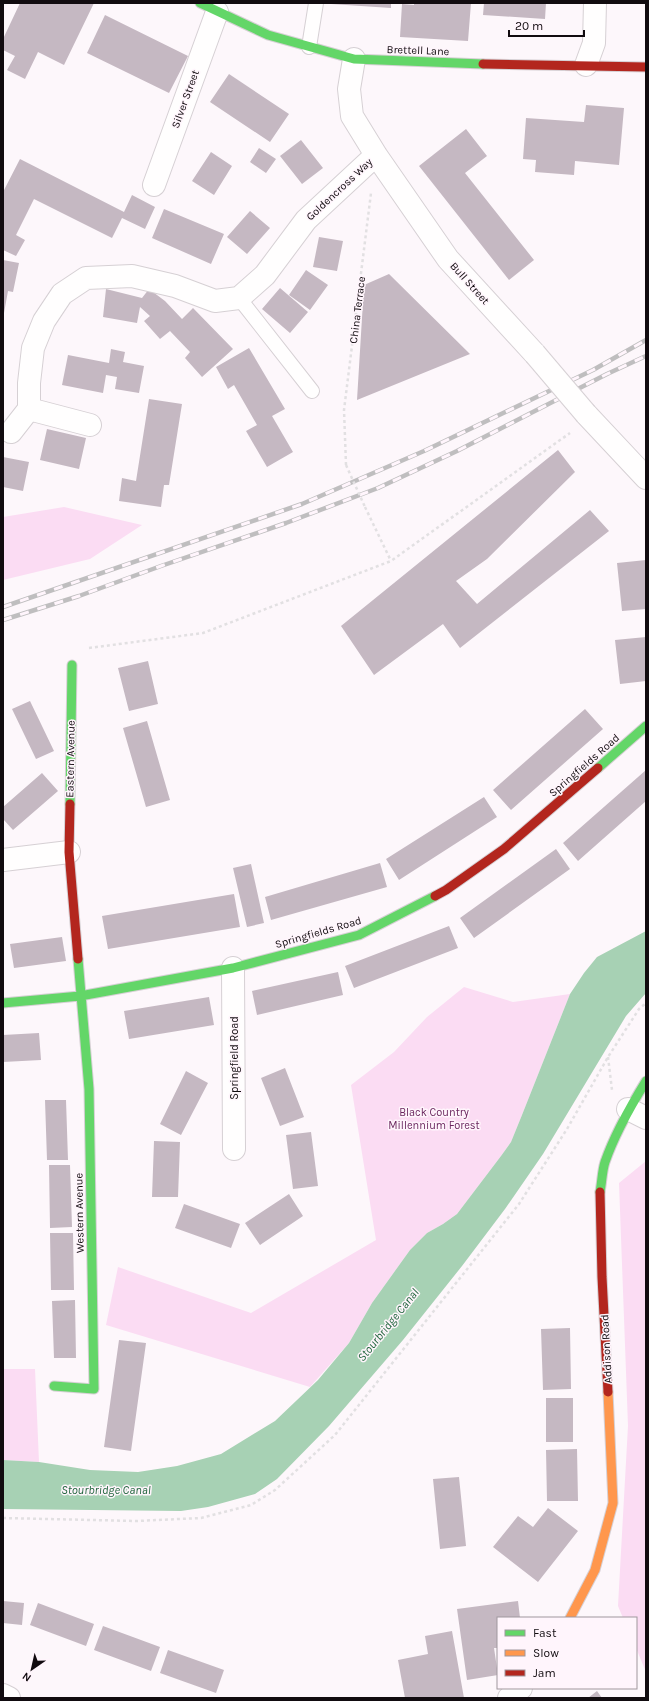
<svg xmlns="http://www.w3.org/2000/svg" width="649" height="1701" viewBox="0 0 649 1701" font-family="Karla,sans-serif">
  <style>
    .green { fill: #fbdcf3 }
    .water { fill: #a7d1b4 }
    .building { fill: #c5b8c2 }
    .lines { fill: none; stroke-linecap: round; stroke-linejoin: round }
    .lane-casing { stroke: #d6d0d4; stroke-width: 16 }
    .street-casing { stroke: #d6d0d4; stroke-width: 24 }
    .fast-casing { stroke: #d6d0d4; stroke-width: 11 }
    .slow-casing { stroke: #d6d0d4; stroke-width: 11 }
    .jam-casing { stroke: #d6d0d4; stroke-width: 11 }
    .path { stroke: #e2e0e2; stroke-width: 2.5; stroke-dasharray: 3 3; stroke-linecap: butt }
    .lane { stroke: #fffefe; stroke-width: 14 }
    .street { stroke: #fffefe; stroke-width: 22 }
    .fast { stroke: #63d668; stroke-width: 9 }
    .slow { stroke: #ff974d; stroke-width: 9 }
    .jam { stroke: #b3261e; stroke-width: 9 }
    .rail-casing { stroke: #bfbebf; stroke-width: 4.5 }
    .rail { stroke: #fff5fc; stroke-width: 3; stroke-dasharray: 9; stroke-linecap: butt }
    .street-bridge-casing { stroke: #d6d0d4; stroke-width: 24; stroke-linecap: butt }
    .path-bridge { stroke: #e2e0e2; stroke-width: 2.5; stroke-dasharray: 3 3; stroke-linecap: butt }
    .street-bridge { stroke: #fffefe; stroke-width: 22 }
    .labels { text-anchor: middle; stroke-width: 3; stroke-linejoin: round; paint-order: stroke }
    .street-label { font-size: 11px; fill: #110b0f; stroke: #fff5fc }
    .park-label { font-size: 11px; fill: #6b275f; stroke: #fff5fc }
    .water-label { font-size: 12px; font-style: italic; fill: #21663d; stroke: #fff5fc }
  </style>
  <rect width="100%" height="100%" fill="#fdf7fb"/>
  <!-- green -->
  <path class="green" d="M64 507 142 525 90 559 3 580V517Z
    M464 987 513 1002 570 994 522 1115 511 1142 501 1156 457 1214 443 1224 427 1233 410 1250 372 1303 349 1343 310 1387 106 1325 118 1267 251 1313 376 1240 351 1085 394 1052 427 1017Z
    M646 1161V1672L636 1648V1618H623L618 1606 628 1426 619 1183Z
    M3 1369H35L39 1462 3 1460Z"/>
  <!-- water -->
  <path class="water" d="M646 931V993L626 1016 543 1154 505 1209 462 1266 403 1340 329 1426 277 1479 255 1494 208 1507 181 1511 3 1509V1460L39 1462 90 1470 138 1472 177 1466 221 1454 275 1421 318 1380 349 1343 372 1303 410 1250 427 1233 443 1224 457 1214 501 1156 511 1142 522 1115 570 994 584 973 597 957Z"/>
  <!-- building -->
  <path class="building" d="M20 3H94L64 65 38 52 25 79 7 70 15 56 3 50V39Z
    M331 3H391V8L331 4Z
    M414 3H471L468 41 400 37 402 4 414 5Z
    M484 3H546L545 19 483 15Z
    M105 15 188 56 169 93 87 53Z
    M229 74 289 114 270 142 210 102Z
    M586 105 624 108 619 165 575 161 574 175 535 172 536 160 523 159 526 118 584 122Z
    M466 129 487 156 465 173 534 260 509 280 419 166Z
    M301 140 323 168 302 184 280 156Z
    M259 148 276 159 266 173 250 162Z
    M211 152 232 166 214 195 192 181Z
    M20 159 124 212 132 195 155 207 145 229 122 218 112 238 34 199 16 235 25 240 16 256 3 250V192Z
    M164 209 224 234 211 264 152 238Z
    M250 211 270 228 247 254 227 237Z
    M319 237 343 241 337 271 313 267Z
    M3 260 19 263 13 292 8 291 4 313Z
    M306 270 328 285 310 310 289 295Z
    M389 274 470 354 357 400 364 285Z
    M280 288 308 312 290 333 262 309Z
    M106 289 142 298 149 289 165 301 182 319 193 308 233 349 202 377 185 358 190 352 170 331 160 339 144 321 150 316 140 307 137 323 103 317Z
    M249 348 285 409 272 416 293 452 267 467 246 431 257 425 234 385 228 389 216 367Z
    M111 349 125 352 123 362 144 366 139 393 115 389 117 377 106 375 103 393 62 385 68 355 109 363Z
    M149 399 182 404 169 485H164L161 507 119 501 122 478 136 481Z
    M47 429 86 438 79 469 40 460Z
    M558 450 575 472 487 559 456 581 477 604 590 510 609 531 460 648 443 624 374 675 341 626Z
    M3 457 29 462 23 491 3 487Z
    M646 560V609L622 611 617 563Z
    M646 637V681L620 684 615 640Z
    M148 661 158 704 129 711 118 668Z
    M30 701 54 751 36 759 12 709Z
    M585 709 603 729 511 810 493 790Z
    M147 721 170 800 146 807 123 728Z
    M646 770V801L578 861 563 843Z
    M42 773 58 791 13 830 3 819V807Z
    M484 797 497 817 399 880 386 859Z
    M556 849 570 869 474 938 460 918Z
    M380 863 387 887 271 920 265 897Z
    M251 864 264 923 247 927 233 868Z
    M234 894 240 927 108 949 102 916Z
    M449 926 458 948 354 988 345 966Z
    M62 937 66 961 14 968 10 944Z
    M338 972 343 995 257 1015 252 991Z
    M209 997 214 1025 129 1039 124 1011Z
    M39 1033 41 1060 3 1062V1035Z
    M285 1068 304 1117 280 1126 261 1078Z
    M186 1071 208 1083 181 1135 160 1124Z
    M45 1100H66L68 1160H47Z
    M311 1132 318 1186 293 1189 286 1135Z
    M154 1141 180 1142 178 1197H152Z
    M49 1165H70L72 1227 50 1228Z
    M289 1194 303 1216 260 1245 245 1223Z
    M184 1204 240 1224 231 1248 175 1228Z
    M50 1233H73L74 1290H51Z
    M75 1300 76 1358H54L52 1301Z
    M570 1328 571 1389 543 1390 541 1329Z
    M119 1340 146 1343 131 1451 104 1447Z
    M546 1398H573V1442H546Z
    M577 1449 578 1501H547L546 1450Z
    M459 1477 466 1546 440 1549 433 1479Z
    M548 1508 578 1531 538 1582 493 1547 518 1516 533 1527Z
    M3 1601 24 1603 22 1625 3 1623Z
    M518 1601 520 1618H498V1648H494L498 1675 467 1680 457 1609Z
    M38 1603 94 1624 86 1646 30 1625Z
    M103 1626 160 1647 151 1671 94 1650Z
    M452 1631 464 1698H405L398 1660 428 1654 425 1636Z
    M168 1650 224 1670 216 1693 160 1673Z
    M597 1691 602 1698H588Z"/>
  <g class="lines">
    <!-- lane casing -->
    <g class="lane-casing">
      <path id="lane" d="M309 47 316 3
        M239 298 312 391"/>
    </g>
    <!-- street casing -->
    <g class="street-casing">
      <path id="street" d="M354 59 349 89 352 116 376 155 448 259 535 354
        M586 65 594 43 595 3
        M154 185 217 12
        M29 409V383L33 348 44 321 62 294 86 278 132 276 175 286 215 301 239 298 265 275 306 220 376 155
        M586 414 646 478
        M11 432 29 409 90 425
        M3 860 69 852
        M233 968 234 1149
        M628 1109 646 1118
        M3 1695 9 1698
        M509 1698 521 1688"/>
    </g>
    <!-- fast casing -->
    <g class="fast-casing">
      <path id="fast" d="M200 3 268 35 354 59 483 64
        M598 768 646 726
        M70 804 72 665
        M3 1003 80 996 233 968 359 935 435 896
        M600 1192C602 1182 602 1171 605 1162 615 1133 630 1107 646 1081
        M54 1386 94 1389 89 1089 78 959"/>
    </g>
    <!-- slow casing -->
    <g class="slow-casing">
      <path id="slow" d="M570 1618 595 1570 613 1503 608 1392"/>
    </g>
    <!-- jam casing -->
    <g class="jam-casing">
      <path id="jam" d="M483 64 646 67
        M70 804 69 852 78 959
        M435 896 446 890 504 849 598 768
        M600 1192 602 1277 608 1392"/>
    </g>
    <!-- path -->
    <path class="path" d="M346 465 344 410 371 193
      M365 507 391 561
      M89 648 203 633 391 561 570 433
      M608 1057 612 1090
      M3 1518 136 1521 201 1518 251 1505 275 1490 335 1435 519 1204 567 1129 608 1057 639 1009 646 1003"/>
    <!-- lane -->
    <use href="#lane" class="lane"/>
    <!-- street -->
    <use href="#street" class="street"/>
    <!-- fast -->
    <use href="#fast" class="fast"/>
    <!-- slow -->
    <use href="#slow" class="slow"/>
    <!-- jam -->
    <use href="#jam" class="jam"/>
    <!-- rail casing -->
    <g class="rail-casing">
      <path id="rail" d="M3 607 302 504 424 451 593 370 646 340
        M3 620 79 596 161 566 286 523 378 488 457 451 607 374 646 356"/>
    </g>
    <!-- rail -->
    <use href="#rail" class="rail"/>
    <!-- street-bridge casing -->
    <g class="street-bridge-casing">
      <path id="street-bridge" d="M535 354 586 414"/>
    </g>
    <!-- path-bridge -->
    <path class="path-bridge" d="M346 465 365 507"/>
    <!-- street-bridge -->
    <use href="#street-bridge" class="street-bridge"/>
  </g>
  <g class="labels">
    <!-- street labels -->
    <g class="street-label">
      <text transform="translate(418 50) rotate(2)" y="4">Brettell Lane</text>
      <text transform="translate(185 99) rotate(-70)" y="4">Silver Street</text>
      <text transform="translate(339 189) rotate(-43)" y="4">Goldencross Way</text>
      <text transform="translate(470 283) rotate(48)" y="4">Bull Street</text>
      <text transform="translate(357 310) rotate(-83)" y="4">China Terrace</text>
      <text transform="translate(70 759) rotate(-89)" y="4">Eastern Avenue</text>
      <text transform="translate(584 765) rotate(-41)" y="4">Springfields Road</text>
      <text transform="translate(318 932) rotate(-16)" y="4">Springfields Road</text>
      <text transform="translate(234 1058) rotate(-90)" y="4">Springfield Road</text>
      <text transform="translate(79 1213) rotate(-91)" y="4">Western Avenue</text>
      <text transform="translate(606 1349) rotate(-93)" y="4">Addison Road</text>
    </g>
    <!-- park labels -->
    <g class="park-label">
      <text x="434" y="1116">Black Country<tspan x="434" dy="13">Millennium Forest</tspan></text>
    </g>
    <!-- water labels -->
    <g class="water-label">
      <text transform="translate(388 1325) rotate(-51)" y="4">Stourbridge Canal</text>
      <text x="106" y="1494">Stourbridge Canal</text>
    </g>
  </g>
  <!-- border -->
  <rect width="649" height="1701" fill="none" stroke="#110b0f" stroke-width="8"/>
  <!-- legend -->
  <rect x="497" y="1617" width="140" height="72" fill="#fff5fc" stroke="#a0979d"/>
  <rect x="505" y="1630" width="20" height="6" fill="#63d668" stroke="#a0979d"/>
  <text x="533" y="1637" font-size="12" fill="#110b0f">Fast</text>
  <rect x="505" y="1650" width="20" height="6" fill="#ff974d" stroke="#a0979d"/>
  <text x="533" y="1657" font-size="12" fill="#110b0f">Slow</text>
  <rect x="505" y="1670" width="20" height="6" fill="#b3261e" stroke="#a0979d"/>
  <text x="533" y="1677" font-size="12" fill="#110b0f">Jam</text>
  <!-- north arrow -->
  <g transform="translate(32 1669) rotate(214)" stroke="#fff5fc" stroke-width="3" paint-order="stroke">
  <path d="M0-3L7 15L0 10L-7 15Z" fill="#110b0f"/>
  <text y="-6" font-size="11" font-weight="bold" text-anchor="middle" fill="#110b0f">N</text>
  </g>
  <!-- scale -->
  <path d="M509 30v6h75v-6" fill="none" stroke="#110b0f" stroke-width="2"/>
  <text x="515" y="30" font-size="12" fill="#110b0f" stroke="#fff5fc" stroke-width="3" paint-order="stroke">20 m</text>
</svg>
